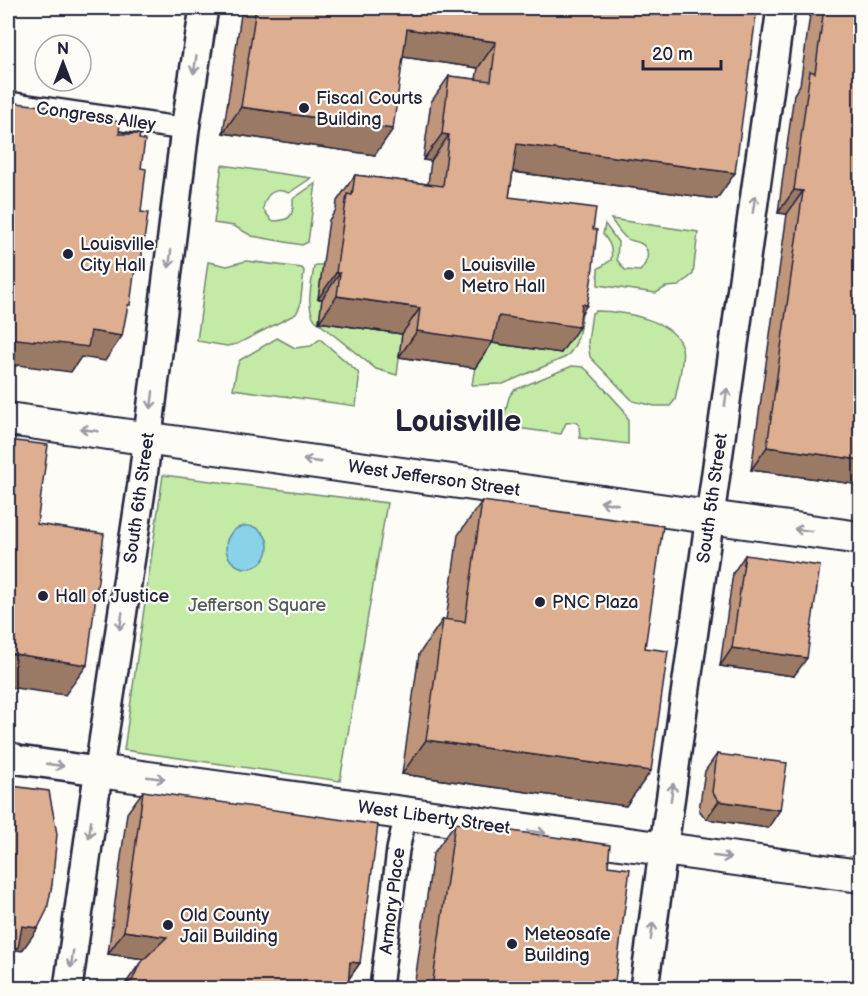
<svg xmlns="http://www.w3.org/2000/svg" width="868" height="996" viewBox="0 0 868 996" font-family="'Balsamiq Sans',sans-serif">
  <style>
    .green { fill: #c4eba6; stroke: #738670; stroke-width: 1.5 }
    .water { fill: #89d3ea; stroke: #608ca4; stroke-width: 1.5 }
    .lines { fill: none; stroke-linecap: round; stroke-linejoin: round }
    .minor-casing { stroke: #22223b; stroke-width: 26 }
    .tertiary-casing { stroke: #22223b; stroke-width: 32 }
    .secondary-casing { stroke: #22223b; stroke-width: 36 }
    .minor { stroke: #fdfcf7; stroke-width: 21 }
    .tertiary { stroke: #fdfcf7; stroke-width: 27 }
    .secondary { stroke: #fdfcf7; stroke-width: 32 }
    .wall { fill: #bf967c; stroke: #22223b; stroke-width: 1.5 }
    .shaded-wall { fill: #9b7a65; stroke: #22223b; stroke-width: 1.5 }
    .building { fill: #deae90; stroke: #22223b; stroke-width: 1.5 }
    .oneway { stroke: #9a9aa2 }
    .poi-dot { fill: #22223b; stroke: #fdfcf7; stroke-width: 2 }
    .labels { text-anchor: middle; stroke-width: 4.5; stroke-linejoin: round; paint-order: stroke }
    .poi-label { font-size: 18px; fill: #22223b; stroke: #fdfcf7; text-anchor: start }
    .street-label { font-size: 18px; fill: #22223b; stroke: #fdfcf7 }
    .park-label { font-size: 18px; fill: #535e5b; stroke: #fdfcf7 }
    .town-label { font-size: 30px; font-weight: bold; fill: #22223b; stroke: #fdfcf7 }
  </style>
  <rect width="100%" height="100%" fill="#fdfcf7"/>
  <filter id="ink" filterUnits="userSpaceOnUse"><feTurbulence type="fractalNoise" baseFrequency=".0167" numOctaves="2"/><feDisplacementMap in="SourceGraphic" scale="12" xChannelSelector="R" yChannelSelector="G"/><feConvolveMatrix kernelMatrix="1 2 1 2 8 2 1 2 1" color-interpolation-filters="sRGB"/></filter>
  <g filter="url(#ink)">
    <!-- green -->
    <path class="green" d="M222 165 311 178 289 193C275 186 265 194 263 209L272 221C289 221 294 218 293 199L316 183 308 242 302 245 252 236 234 226 214 223Z
      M611 219 698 232 693 274 679 286 666 287 656 293 598 285V269L611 260C613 249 610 243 603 234L605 224 618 242 617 260 625 270 640 271C648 262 652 249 640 243 635 241 630 241 626 238 620 233 615 225 611 219Z
      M246 261 302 268 304 271 300 306 296 314 237 344 227 346 197 341 208 262 227 266Z
      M317 265H323L318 298 322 299 319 322 402 334 397 375 376 369 315 320C305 306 312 283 314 266Z
      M583 305C580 324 581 343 566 357L503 384 472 385 476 361 481 341Z
      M596 311C620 311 675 319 682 348 685 360 677 387 675 400L670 406H655L633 401 590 357 588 342 592 313Z
      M277 338 295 348 311 346 320 339 358 372 359 380 356 406 233 389 237 367 240 360Z
      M572 366 583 367 588 371 624 410 628 420V444L580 438 579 425 575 422 566 423 561 434 502 426 509 397 514 390Z
      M163 475 387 503 340 781 124 750Z"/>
    <!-- water -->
    <path class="water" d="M226 547a21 21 0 1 1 42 0a21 21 0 1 1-42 0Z"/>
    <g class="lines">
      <!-- minor casing -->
      <g class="minor-casing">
        <path id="minor" d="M8 103 185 129
          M381 988 398 850 406 813"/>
      </g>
      <!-- tertiary casing -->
      <g class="tertiary-casing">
        <path id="tertiary" d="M11 759 98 771
          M68 988 94 802 143 477 185 129 204 8
          M644 988 781 8"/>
      </g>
      <!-- secondary casing -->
      <g class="secondary-casing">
        <path id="secondary" d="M8 419 860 538
          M8 758 11 759
          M98 771 860 876"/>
      </g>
      <!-- minor -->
      <use href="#minor" class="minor"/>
      <!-- tertiary -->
      <use href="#tertiary" class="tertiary"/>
      <!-- secondary -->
      <use href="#secondary" class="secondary"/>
    </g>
    <!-- wall -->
    <path class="wall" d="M242 8H757L717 199 513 172 509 197 580 314 561 353 492 343 475 368 399 357 402 334 319 322 322 299H318L329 220 336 210 337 201 355 175 428 184 431 161 423 160 431 102 449 76 476 79 478 68 403 57 375 155 223 133Z
      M811 8H861V485L751 470 787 214 778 213 794 94 800 85Z
      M482 501 645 648 626 806 402 774 419 654 443 619 446 620 458 535Z
      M745 555 794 676 720 666 733 573Z
      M717 754 768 828 706 819 699 810 705 771Z
      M143 791 360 963 348 979 126 983 140 963 145 959 108 954 127 813Z
      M455 823 608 866 614 988H414L433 854Z"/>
    <!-- shaded-wall -->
    <path class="shaded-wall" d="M407 29 496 42 478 68 389 55Z
      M241 107 393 129 375 155 223 133Z
      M442 134 449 135 431 161 423 160Z
      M517 144 735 173 717 199 499 170Z
      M794 190 803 191 787 214 778 213Z
      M136 260 141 261 123 286Z
      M336 273H340L322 299H318Z
      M337 296 420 308 402 334 319 322Z
      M582 304 587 305 573 326 579 327 561 353 492 343 475 368 399 357 417 331 499 316Z
      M91 331 122 336 105 361 81 357 71 372 18 365 17 366 8 365V338L34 340Z
      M767 447 861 460V485L751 470Z
      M732 648 807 658 794 676 720 666Z
      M8 653 87 665 65 695 8 687Z
      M426 740 651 771 626 806 402 774Z
      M719 801 780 810 768 828 706 819Z
      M22 926 38 928 22 951 16 950 8 963V946Z
      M124 931 167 937 152 960 108 954Z
      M350 962 360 963 344 986Z"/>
    <!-- building -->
    <path class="building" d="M256 8H757L735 173 517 144 509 197 596 208 593 229 597 230 592 276 587 305 582 304 579 327 499 316 493 342 417 331 420 308 337 296 340 273H336L347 194 352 195 355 175 443 186 449 135 442 134 449 76 491 81 496 42 407 29 393 129 241 107Z
      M824 8H861V460L767 447 803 191 794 190 810 71 815 73Z
      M8 102 50 107V113L120 122 119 134H140L139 139 145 140 141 168 146 169 141 212 148 213 141 261 136 260 130 305H128L122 336 91 331 88 347 34 340V341L8 338Z
      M8 440 48 445 37 524 104 534 87 665 8 653Z
      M482 501 663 526 645 648 668 651 651 771 426 740 443 619 465 622Z
      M745 555 820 566 807 658 732 648Z
      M717 754 787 763 780 810 719 801 712 792Z
      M8 771 14 772 12 786 49 791 57 834 52 885 47 910 38 928 22 926 18 948 8 946Z
      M143 791 378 825 360 963 350 962 348 988H114L132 981 140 963 167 937 124 931Z
      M455 823 610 845 608 866 630 869 614 988H432Z"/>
    <!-- one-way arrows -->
    <defs><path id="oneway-shaft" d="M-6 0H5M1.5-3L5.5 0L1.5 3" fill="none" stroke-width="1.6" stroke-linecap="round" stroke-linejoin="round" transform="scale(1.5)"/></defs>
    <g class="oneway">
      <use href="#oneway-shaft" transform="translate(195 65) rotate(99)"/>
      <use href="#oneway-shaft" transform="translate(754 204) rotate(-82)"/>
      <use href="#oneway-shaft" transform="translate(170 259) rotate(97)"/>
      <use href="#oneway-shaft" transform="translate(726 397) rotate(-82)"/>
      <use href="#oneway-shaft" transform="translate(152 400) rotate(97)"/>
      <use href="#oneway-shaft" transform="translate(89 430) rotate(-172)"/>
      <use href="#oneway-shaft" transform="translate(312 461) rotate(-172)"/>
      <use href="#oneway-shaft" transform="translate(609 503) rotate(-172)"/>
      <use href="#oneway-shaft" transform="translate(803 530) rotate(-172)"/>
      <use href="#oneway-shaft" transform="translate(121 621) rotate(99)"/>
      <use href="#oneway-shaft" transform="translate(55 765) rotate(8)"/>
      <use href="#oneway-shaft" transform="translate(156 778) rotate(8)"/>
      <use href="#oneway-shaft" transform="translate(672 792) rotate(-82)"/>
      <use href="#oneway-shaft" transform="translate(90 829) rotate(98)"/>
      <use href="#oneway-shaft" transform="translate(537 832) rotate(8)"/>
      <use href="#oneway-shaft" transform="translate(722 857) rotate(8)"/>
      <use href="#oneway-shaft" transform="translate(652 931) rotate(-82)"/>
      <use href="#oneway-shaft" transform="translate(72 959) rotate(98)"/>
    </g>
  </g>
  <!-- markers -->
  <g class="poi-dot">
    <circle cx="304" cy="108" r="6"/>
    <circle cx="68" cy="254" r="6"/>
    <circle cx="449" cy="275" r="6"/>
    <circle cx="43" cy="596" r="6"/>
    <circle cx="540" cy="602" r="6"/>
    <circle cx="168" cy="925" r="6"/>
    <circle cx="512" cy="944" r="6"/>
  </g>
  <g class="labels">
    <!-- poi labels -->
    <g class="poi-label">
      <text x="316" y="104">Fiscal Courts<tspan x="316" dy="21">Building</tspan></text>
      <text x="80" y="250">Louisville<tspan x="80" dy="21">City Hall</tspan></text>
      <text x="461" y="271">Louisville<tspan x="461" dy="21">Metro Hall</tspan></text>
      <text x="55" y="602">Hall of Justice</text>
      <text x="552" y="608">PNC Plaza</text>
      <text x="180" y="921">Old County<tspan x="180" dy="21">Jail Building</tspan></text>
      <text x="524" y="940">Meteosafe<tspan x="524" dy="21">Building</tspan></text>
    </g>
    <!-- street labels -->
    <g class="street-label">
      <text transform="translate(96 116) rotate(8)" y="6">Congress Alley</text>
      <text transform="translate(434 478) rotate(8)" y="6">West Jefferson Street</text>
      <text transform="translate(139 498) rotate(-82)" y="6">South 6th Street</text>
      <text transform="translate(712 498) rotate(-82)" y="6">South 5th Street</text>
      <text transform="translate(434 817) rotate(8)" y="6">West Liberty Street</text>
      <text transform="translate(392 901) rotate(-83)" y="6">Armory Place</text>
    </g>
    <!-- park labels -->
    <g class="park-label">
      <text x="257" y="611">Jefferson Square</text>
    </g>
    <!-- town labels -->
    <g class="town-label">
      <text x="458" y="431">Louisville</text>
    </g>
  </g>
  <!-- margin -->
  <rect width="868" height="996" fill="none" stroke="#fdfcf7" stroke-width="30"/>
  <rect x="15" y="15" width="838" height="966" fill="none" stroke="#22223b" stroke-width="2" filter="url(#ink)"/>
  <!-- north arrow -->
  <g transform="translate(63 63)"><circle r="28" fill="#fdfcf7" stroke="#a5a5ac" stroke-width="1.5"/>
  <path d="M0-4.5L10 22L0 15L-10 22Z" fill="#22223b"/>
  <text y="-9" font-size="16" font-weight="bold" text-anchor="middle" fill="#22223b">N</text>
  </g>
  <!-- scale -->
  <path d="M643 60v9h78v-9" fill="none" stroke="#22223b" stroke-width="3"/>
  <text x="652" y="60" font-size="18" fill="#22223b" stroke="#fdfcf7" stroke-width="4.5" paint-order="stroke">20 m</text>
</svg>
